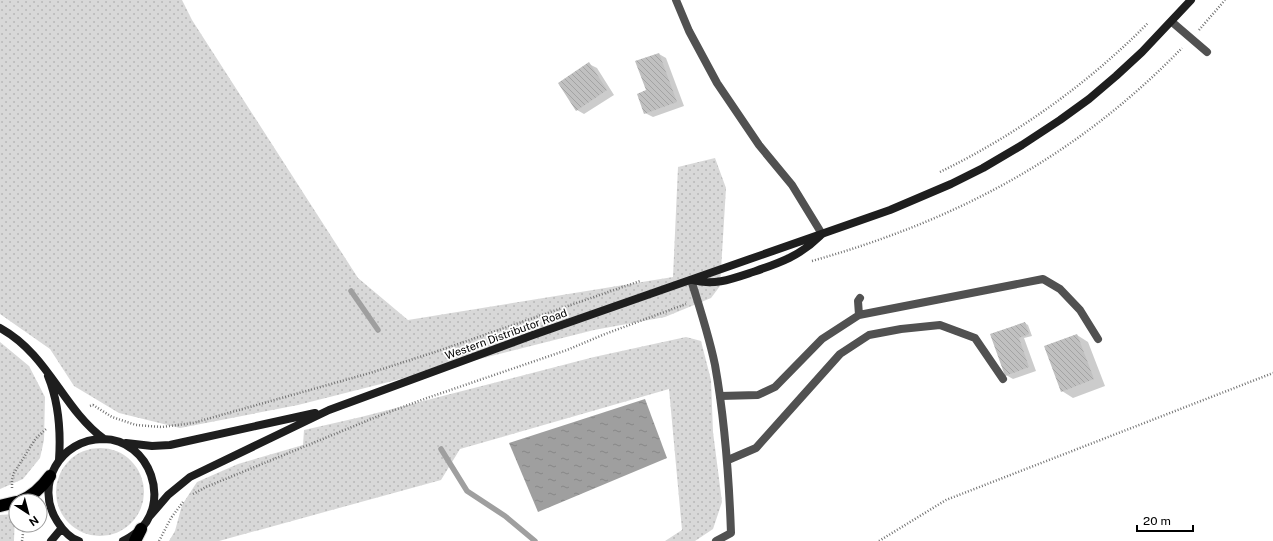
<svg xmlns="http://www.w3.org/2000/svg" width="1273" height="541" viewBox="0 0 1273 541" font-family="'Public Sans',sans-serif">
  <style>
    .grass { fill: url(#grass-dots) }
    .water { fill: url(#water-ripples) }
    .shadow { fill: #0003 }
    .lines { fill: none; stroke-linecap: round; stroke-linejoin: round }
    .stream { stroke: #9f9f9f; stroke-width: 5.5 }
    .building { fill: url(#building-back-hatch) }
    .highway-casing { stroke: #dbdbdb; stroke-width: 14 }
    .path { stroke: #737373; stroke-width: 2.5; stroke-dasharray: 1 2; stroke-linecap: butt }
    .lane { stroke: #515151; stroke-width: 8 }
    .street { stroke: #515151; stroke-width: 8 }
    .secondary { stroke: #1e1e1e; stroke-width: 8 }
    .highway { stroke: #000; stroke-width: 12 }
    .labels { text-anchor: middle; stroke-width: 3.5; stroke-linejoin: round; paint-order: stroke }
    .street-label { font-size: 11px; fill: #000; stroke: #fff }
  </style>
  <defs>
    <pattern id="grass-dots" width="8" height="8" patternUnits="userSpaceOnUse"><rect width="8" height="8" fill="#d8d8d8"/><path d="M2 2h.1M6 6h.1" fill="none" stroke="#b8b8b8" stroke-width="1.8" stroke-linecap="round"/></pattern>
    <pattern id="water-ripples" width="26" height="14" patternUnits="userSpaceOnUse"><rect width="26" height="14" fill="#9f9f9f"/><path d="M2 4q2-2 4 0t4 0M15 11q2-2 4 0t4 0" fill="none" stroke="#878787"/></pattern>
    <pattern id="building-back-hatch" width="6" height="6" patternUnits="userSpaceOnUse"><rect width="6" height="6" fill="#c0c0c0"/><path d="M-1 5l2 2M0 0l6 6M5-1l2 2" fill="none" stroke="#a3a3a3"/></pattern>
  </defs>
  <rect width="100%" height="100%" fill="#fff"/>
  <!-- grass -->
  <path class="grass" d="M0 0H182L192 20 358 278 408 320 673 277 678 167 715 158 726 188 720 286 711 298 665 317 594 330 298 405 180 428 119 413 74 386 50 349 0 314Z
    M686 337 701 341 711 380 713 432 722 502 713 529 695 541H665L682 530 669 389 460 449 441 480 219 541H169L175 531 182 505 197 482 238 464 303 445 304 430 361 417 594 357Z
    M0 342 29 366 45 397 44 440 40 458 23 479 0 489Z
    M56 492a44 44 0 1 1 88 0a44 44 0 1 1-88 0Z
    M15 514 14 540V541H0V515Z"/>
  <!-- water -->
  <path class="water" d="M645 399 667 458 538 512 509 443Z"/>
  <!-- shadow -->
  <path class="shadow" d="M659 54 666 58 684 106 653 117 645 113 647 91Z
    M589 64 597 68 614 95 584 114 577 110Z
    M1025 323 1028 325 1032 336 1024 338 1036 371 1013 379 1006 375 991 334Z
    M1077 335 1088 342 1105 386 1073 398 1062 391Z"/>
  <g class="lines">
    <!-- stream -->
    <path class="stream" d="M351 291 378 330
      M441 449 467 491 505 516 535 541"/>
  </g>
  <!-- building -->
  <path class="building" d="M659 53 677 102 644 114 637 94 646 90 635 61Z
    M589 62 607 90 576 111 558 83Z
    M1025 322 1029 334 1019 338 1029 367 1005 376 990 334Z
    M1077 334 1094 379 1061 392 1044 346Z"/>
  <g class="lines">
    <!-- highway casing -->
    <g class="highway-casing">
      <path id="highway" d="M20 501C33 496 42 487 50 476
        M0 506 16 502
        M135 541 141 529"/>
    </g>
    <!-- path -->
    <path class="path" d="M1199 30 1225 0
      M940 172C1016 135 1088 84 1148 23
      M812 261C957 220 1076 157 1182 48
      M90 406 93 405 112 417 136 425 162 427 193 423 370 373 438 351 640 281
      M12 488V479L14 473 36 438 46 429
      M193 494 206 487 381 415 427 398 567 350 605 334 686 304
      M22 541 24 525
      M159 541 171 518 183 502
      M879 541 946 500 1273 373"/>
    <!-- lane -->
    <path class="lane" d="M1172 22 1207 52
      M859 315 858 301 860 298
      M720 396 758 395 775 387 822 339 859 315 1043 279 1060 289 1080 310 1098 339
      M728 460 756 448 840 354 869 335 901 329 940 325 975 338 1003 379"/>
    <!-- street -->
    <path class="street" d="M676 0 689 31 717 83 759 145 792 185 822 234
      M691 280C700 308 709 336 715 365 725 421 729 477 731 533L716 541"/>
    <!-- secondary -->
    <path class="secondary" d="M692 280C714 286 732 279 753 272 779 263 800 256 820 236
      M0 328C49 355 62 408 104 439
      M48 376C59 403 61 431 59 460
      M126 443 152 446 170 445 315 413
      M149 517 168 495 190 477 329 410 533 335 890 210 951 184 983 168 1022 145 1060 120 1089 99 1116 76 1142 52 1191 0
      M51 541 61 529
      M79 541C69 538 62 529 57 521 34 485 60 439 103 439 150 439 173 504 136 533 132 536 128 539 123 541"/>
    <!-- highway -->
    <use href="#highway" class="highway"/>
  </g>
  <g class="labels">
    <!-- street labels -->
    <g class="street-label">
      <text transform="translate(506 334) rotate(-20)" y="4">Western Distributor Road</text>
    </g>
  </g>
  <!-- north arrow -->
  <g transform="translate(28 513) rotate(144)"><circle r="19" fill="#ffffff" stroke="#999999"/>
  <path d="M0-3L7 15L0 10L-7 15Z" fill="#000000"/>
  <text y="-6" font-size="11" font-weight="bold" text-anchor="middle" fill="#000000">N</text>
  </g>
  <!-- scale -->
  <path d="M1137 525v6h56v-6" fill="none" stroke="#000000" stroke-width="2"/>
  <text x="1143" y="525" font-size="12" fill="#000000" stroke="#ffffff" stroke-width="3" paint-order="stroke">20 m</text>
</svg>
